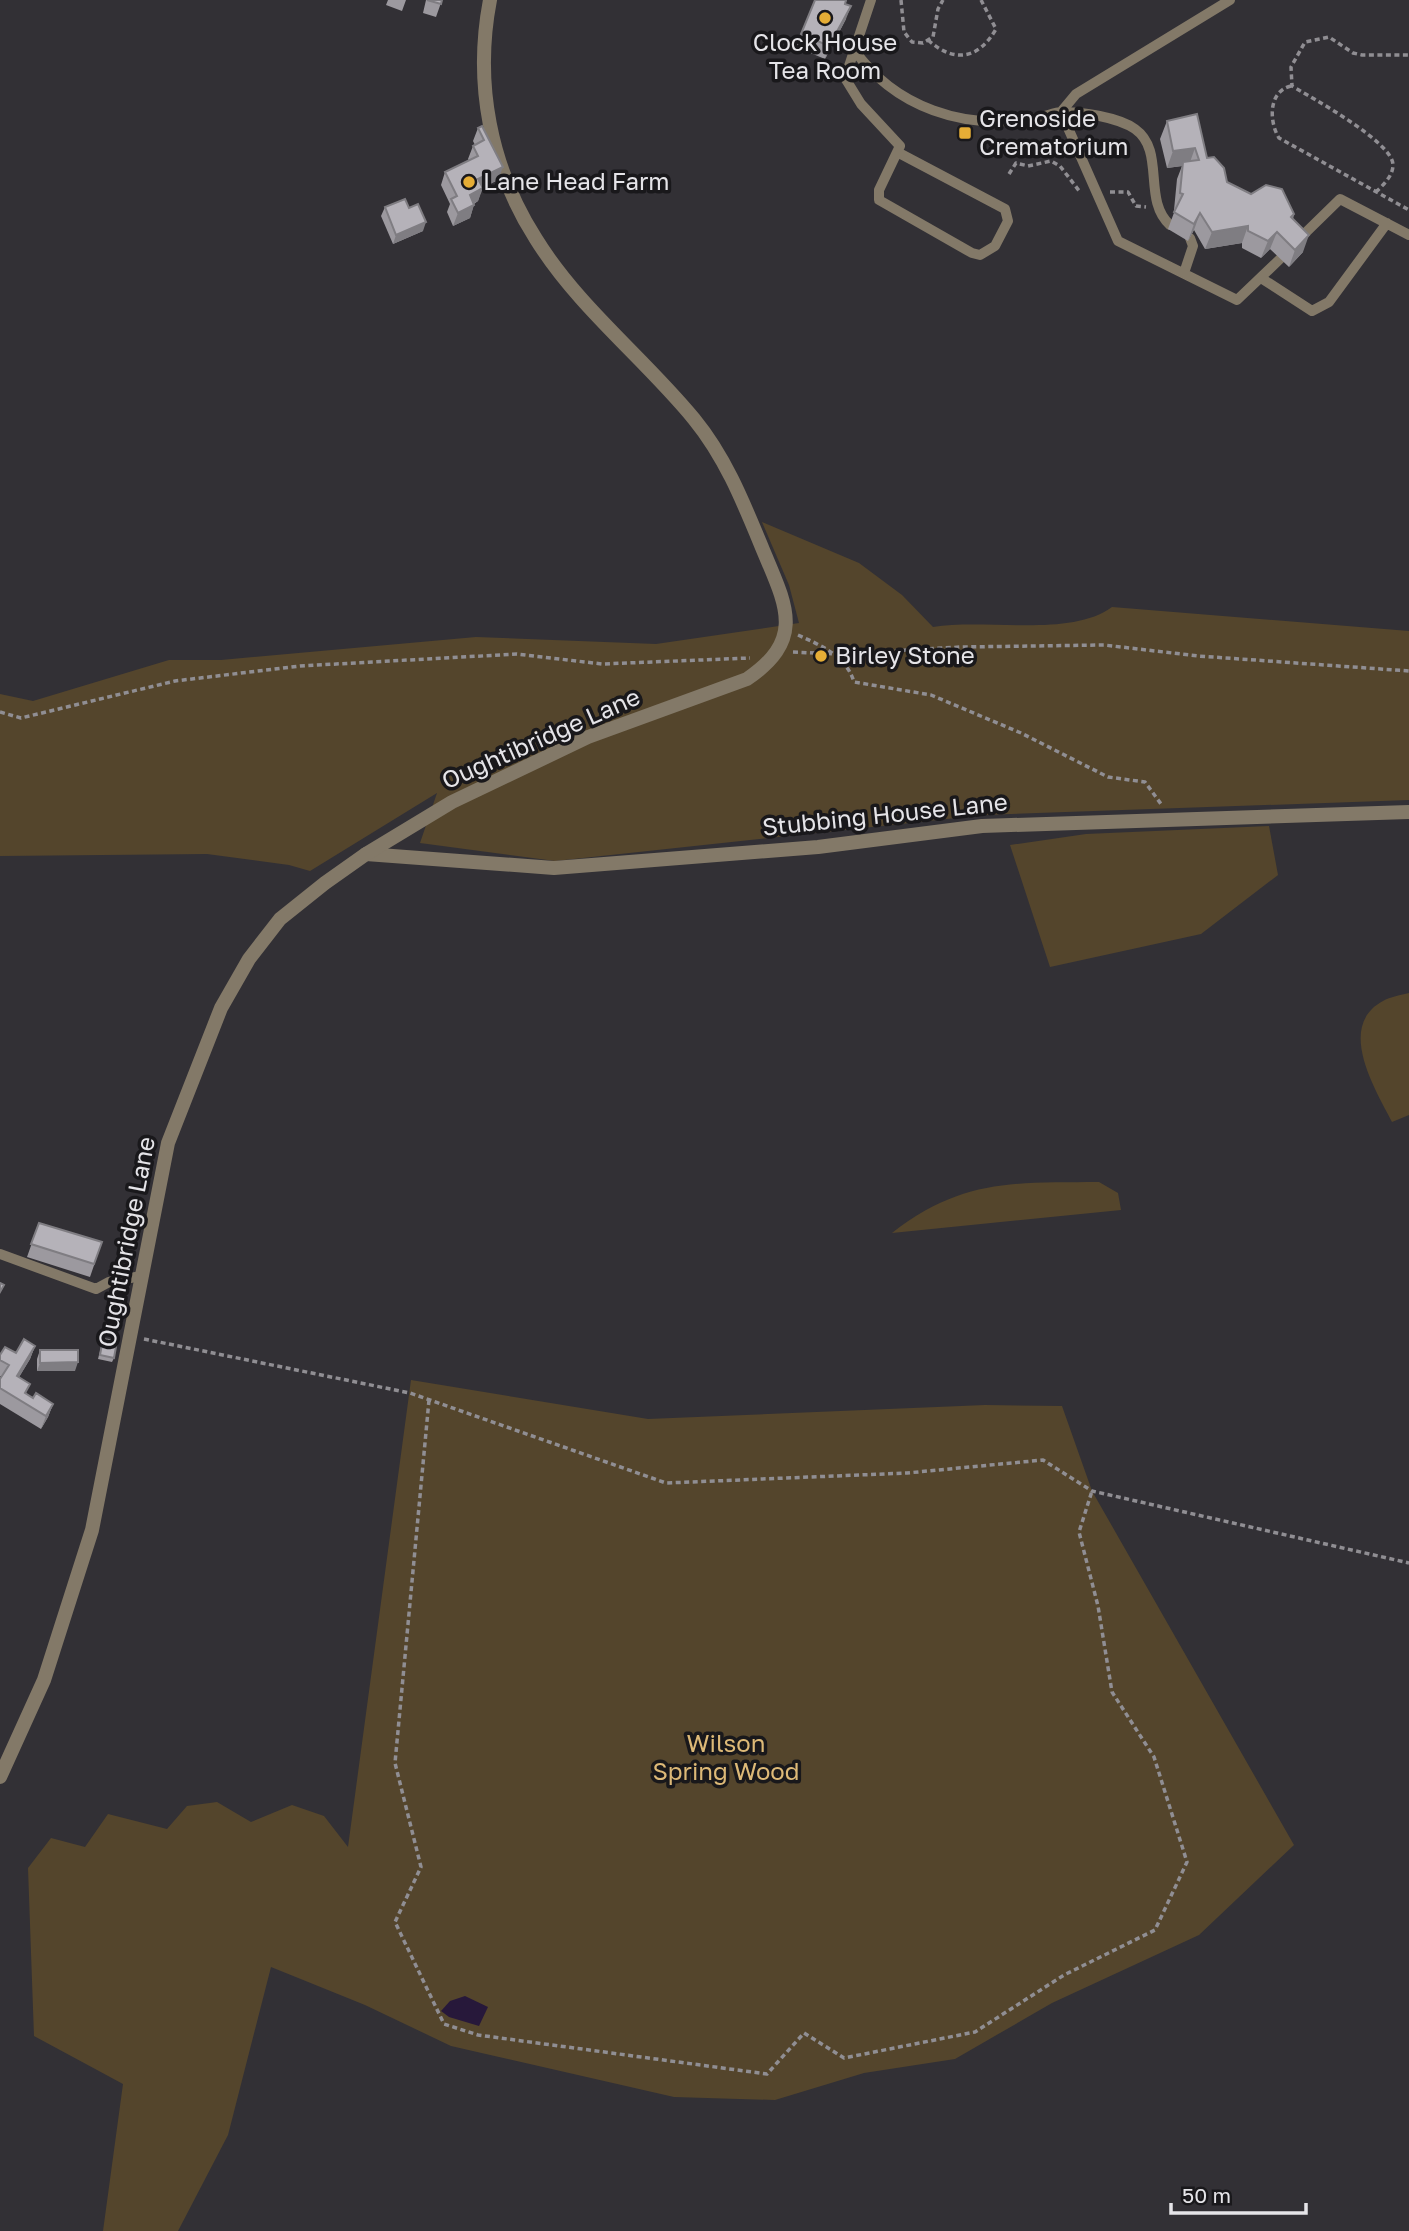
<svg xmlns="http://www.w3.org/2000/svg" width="1409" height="2231" viewBox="0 0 1409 2231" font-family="'Golos Text',sans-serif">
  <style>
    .green { fill: #54452c }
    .water { fill: #27183a }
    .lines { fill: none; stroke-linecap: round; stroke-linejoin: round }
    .path { stroke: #908e93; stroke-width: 3.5; stroke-dasharray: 5 3.5; stroke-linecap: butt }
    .service { stroke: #837968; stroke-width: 10 }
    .minor { stroke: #837968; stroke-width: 14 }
    .tertiary { stroke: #837968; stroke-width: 14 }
    .wall { fill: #9c999f }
    .shaded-wall { fill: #7f7d82 }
    .building { fill: #b5b2b9; stroke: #7f7d82; stroke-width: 2 }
    .poi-dot { fill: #e5ad36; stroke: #19181b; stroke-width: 2.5 }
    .labels { text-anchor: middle; stroke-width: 7; stroke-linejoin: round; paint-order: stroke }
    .poi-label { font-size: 24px; fill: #e5e4e8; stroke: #19181b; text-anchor: start }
    .street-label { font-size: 24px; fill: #e5e4e8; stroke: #19181b }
    .park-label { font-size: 24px; fill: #ddb977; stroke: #19181b }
  </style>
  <rect width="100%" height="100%" fill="#323035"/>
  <!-- green -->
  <path class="green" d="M762 522 859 563 902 595 933 627C986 618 1070 638 1112 607L1409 631V800L984 815 555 861 420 843 437 793 310 871 289 865 207 854 0 856V694L33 701 169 660H221L476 637 656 644 799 623 789 585Z
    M1269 826 1278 875 1201 934 1050 967 1010 845 1086 834Z
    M1409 993V1115L1392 1122C1375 1089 1336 1026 1383 1001 1390 997 1401 995 1409 993Z
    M1099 1182 1118 1193 1121 1210 892 1233C963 1178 1014 1183 1099 1182Z
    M411 1380 648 1419 985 1405 1062 1406 1092 1491 1294 1845 1199 1935 1052 2003 955 2059 864 2073 775 2100 674 2097 451 2046 365 2005 271 1967 228 2135 178 2231H103L123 2084 34 2036 28 1868 51 1838 85 1847 108 1814 167 1829 187 1806 217 1802 251 1822 292 1805 324 1816 348 1847Z"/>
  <!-- water -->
  <path class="water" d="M465 1996 488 2007 479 2026 449 2017 441 2011 450 2001Z"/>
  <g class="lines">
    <!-- path -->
    <path class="path" d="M901 0 904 32 912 42 923 43 933 37 938 9 943 0
      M928 40C954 63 978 60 996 29L981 0
      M1291 86C1268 91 1269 122 1279 138L1409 210
      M1009 174 1016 163 1028 166 1051 161 1060 166 1080 192
      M1110 192H1128L1136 206 1146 207
      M1376 192C1383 185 1393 176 1393 165 1393 142 1312 98 1292 86L1291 67 1305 42 1329 37 1353 53 1362 55H1409
      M798 635C822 646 846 656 854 682L931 695 1021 733 1108 777 1145 782 1161 804
      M793 652 836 654 961 647 1104 645 1198 656 1409 671
      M0 712 21 718 175 681 300 666 517 654 602 664 750 658
      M144 1339 410 1393 666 1483 907 1473 1043 1460 1092 1491 1409 1563
      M429 1400 395 1763 421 1867 395 1922 444 2024 478 2035 767 2074 804 2033 844 2058 975 2032 1064 1975 1155 1930 1187 1862 1154 1757 1112 1692 1098 1606 1079 1532 1092 1491"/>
    <!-- service -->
    <path class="service" d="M871 0 845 78 861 104 900 146 879 190V200L972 253 980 255 995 246 1008 221 1005 209 899 153
      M1230 0 1076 94 1061 112 1118 241 1237 300 1280 259
      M853 48C894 108 965 131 1036 118 1045 117 1054 112 1062 112 1082 112 1118 117 1135 129 1166 151 1142 200 1170 225
      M1296 242 1340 199 1409 235
      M1184 273 1193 246 1190 238
      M1261 278 1312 311 1329 302 1387 223
      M0 1254 96 1289 109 1282 141 1276"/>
    <!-- minor -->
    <path class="minor" d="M366 854 554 868 818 847 982 826 1409 812"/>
    <!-- tertiary -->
    <path class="tertiary" d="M0 1777 44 1680 92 1530 168 1143 221 1008 249 959 280 919 325 883 366 854 452 802 588 737 747 679C806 639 786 605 763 550 744 504 726 458 694 419 644 358 578 307 536 239 490 167 474 83 490 0"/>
  </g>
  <!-- wall -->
  <path class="wall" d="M388 0H406L402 11 386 5Z
    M426 0H442L436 17 423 13Z
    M847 0 845 4 846 19 825 59 796 47 801 34Z
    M1167 121 1207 158 1227 182 1294 214 1293 219 1303 252 1289 267 1270 249 1261 258 1242 248V243L1205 249 1194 230 1188 241 1168 229 1175 210H1174L1177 179 1182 166 1167 168 1160 139Z
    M482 126 498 180 482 188 478 201 474 204 470 218 453 226 447 212 450 204 441 185 445 172 469 161 468 159 473 146 475 145 473 141 478 128Z
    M385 207 409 208 423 231 393 244 381 216Z
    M39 1223 102 1242 90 1277 27 1257Z
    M103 1339 114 1358 112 1362 98 1359Z
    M35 1346 30 1359 19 1377 27 1394 33 1398 53 1404 48 1417 41 1429 0 1404V1379L2 1377 0 1376V1355L16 1353Z
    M40 1350 75 1371H37V1359Z"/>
  <!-- shaded-wall -->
  <path class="shaded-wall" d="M851 6 846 19 825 59 829 46Z
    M1195 148 1189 165 1183 162 1182 166 1167 168 1173 151Z
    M503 167 498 180 473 192 478 179Z
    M483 188 478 201 465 208 470 195Z
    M474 205 470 218 453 226 458 213Z
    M1200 213 1194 230 1188 241 1194 224Z
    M426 222 423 231 393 244 396 235Z
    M1248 226 1242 243 1205 249 1212 232Z
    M1277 232 1270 249 1261 258 1268 241Z
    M1309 235 1303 252 1289 267 1295 250Z
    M35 1346 30 1359 12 1389 17 1376Z
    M78 1362 75 1371H37L40 1363Z
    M53 1404 48 1417 41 1429 46 1416Z"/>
  <!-- building -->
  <path class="building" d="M427 0H442L441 4Z
    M815 0H846L845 4 851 6 829 46 801 34Z
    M1197 114 1207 158 1214 157 1224 168 1227 182 1251 194 1266 185 1282 189 1294 214 1291 217 1309 235 1295 250 1277 232 1268 241 1248 231V226L1212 232 1200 213 1194 224 1174 212 1183 194 1180 193 1183 162 1199 160 1195 148 1173 151 1167 121Z
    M482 126 503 167 478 179 483 188 470 195 474 205 458 213 451 199 457 196 445 172 478 156 473 146 484 140 478 128Z
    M405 199 409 208 418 204 426 222 396 235 385 207Z
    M39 1223 102 1242 94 1264 31 1244Z
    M0 1283 4 1285 0 1292Z
    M24 1339 35 1346 17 1376 30 1384 25 1393 33 1398 36 1393 53 1404 46 1416 0 1388V1379L9 1365 0 1360V1355L5 1347 16 1353Z
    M103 1339 117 1341 114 1358 100 1355Z
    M40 1350H78V1362L40 1363Z"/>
  <!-- markers -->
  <g class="poi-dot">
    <circle cx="825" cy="18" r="7"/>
    <rect x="958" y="126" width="14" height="14" rx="3.5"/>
    <circle cx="469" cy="182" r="7"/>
    <circle cx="821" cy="656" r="7"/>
  </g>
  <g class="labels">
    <!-- poi labels -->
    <g class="poi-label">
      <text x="825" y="51" text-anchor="middle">Clock House<tspan x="825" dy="28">Tea Room</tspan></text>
      <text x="979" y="127">Grenoside<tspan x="979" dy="28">Crematorium</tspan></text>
      <text x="483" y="190">Lane Head Farm</text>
      <text x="835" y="664">Birley Stone</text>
    </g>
    <!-- street labels -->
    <g class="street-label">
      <text transform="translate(541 739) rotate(-24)" y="8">Oughtibridge Lane</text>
      <text transform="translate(885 815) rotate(-6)" y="8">Stubbing House Lane</text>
      <text transform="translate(127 1242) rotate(-79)" y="8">Oughtibridge Lane</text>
    </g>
    <!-- park labels -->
    <g class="park-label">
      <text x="726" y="1752">Wilson<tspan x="726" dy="28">Spring Wood</tspan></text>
    </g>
  </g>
  <!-- scale -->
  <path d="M1171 2203v10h135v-10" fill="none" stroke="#e5e4e8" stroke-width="3.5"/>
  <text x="1182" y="2203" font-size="21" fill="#e5e4e8" stroke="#19181b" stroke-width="5" paint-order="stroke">50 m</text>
</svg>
